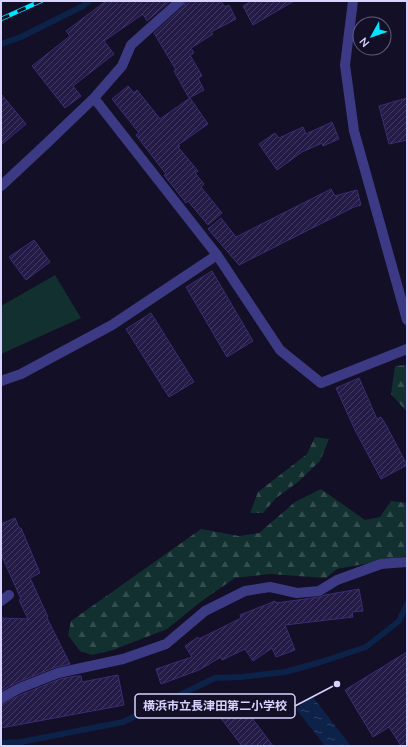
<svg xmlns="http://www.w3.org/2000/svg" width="408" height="747" viewBox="0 0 408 747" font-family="Mulish,'Noto Sans JP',sans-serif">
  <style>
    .grass { fill: #12302f }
    .forest { fill: url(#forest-firs) }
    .water { fill: url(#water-ripples) }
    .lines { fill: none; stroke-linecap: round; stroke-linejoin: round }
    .stream { stroke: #0c2248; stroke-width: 6 }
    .building { fill: url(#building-hatch); stroke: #3b2d73 }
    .lane { stroke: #3d3a85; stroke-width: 10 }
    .street { stroke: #3d3a85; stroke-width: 10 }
    .rail-casing { stroke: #00e5ff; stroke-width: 4.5 }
    .rail { stroke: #130f26; stroke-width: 3; stroke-dasharray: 9; stroke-linecap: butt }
    .leader { fill: none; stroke: #d9d4ff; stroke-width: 1.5 }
    .callout-dot { fill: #d9d4ff; stroke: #130f26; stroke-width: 1.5 }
    .callout { fill: #130f26; stroke: #d9d4ff; stroke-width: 1.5 }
    .callout-label { font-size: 12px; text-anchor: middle; font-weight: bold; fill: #d9d4ff }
  </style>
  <defs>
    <pattern id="forest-firs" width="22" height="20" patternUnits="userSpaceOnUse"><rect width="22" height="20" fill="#12302f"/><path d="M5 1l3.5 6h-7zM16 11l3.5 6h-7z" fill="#344d4e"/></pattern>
    <pattern id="water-ripples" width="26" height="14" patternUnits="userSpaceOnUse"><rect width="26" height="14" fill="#0c2248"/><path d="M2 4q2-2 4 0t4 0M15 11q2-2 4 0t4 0" fill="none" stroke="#2f4163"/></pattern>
    <pattern id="building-hatch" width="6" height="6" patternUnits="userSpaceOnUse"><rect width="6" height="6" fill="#241b47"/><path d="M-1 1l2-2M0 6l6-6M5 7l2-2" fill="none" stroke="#433b63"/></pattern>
  </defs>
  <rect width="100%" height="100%" fill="#130f26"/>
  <!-- grass -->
  <path class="grass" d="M55 275 81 318 1 354V306Z"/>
  <!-- forest -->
  <path class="forest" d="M407 365V412L391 394 395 366Z
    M315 437 329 439 320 461 298 482 276 498 263 513H250L258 492 307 454Z
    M321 489 365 520 380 517 391 501 407 503V556L337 569 326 578 270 574 235 578 203 600 167 629 113 650 92 655 80 651 68 635 71 621 201 529 239 536 259 533 295 502Z"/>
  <!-- water -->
  <path class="water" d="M312 696 351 746H325L296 709Z"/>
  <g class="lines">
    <!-- stream -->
    <path class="stream" d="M1 44 21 37 83 6 89 1
      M1 743 21 742 123 722 215 678 241 677 285 672 321 662 366 647 399 621 407 604"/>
  </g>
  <!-- building -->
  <path class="building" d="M106 1H170L147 21 143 14 104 41 114 54 73 86 81 96 65 108 32 66 70 36 66 31Z
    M186 1H221L225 7 229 5 236 19 211 32 213 34 191 48 194 53 190 55 202 76 198 78 204 90 189 98 174 71 176 70 154 33 184 6Z
    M252 1H294L253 25 243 6Z
    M128 86 134 93 137 90 160 119 190 98 208 124 178 145 180 146 178 147 198 171 195 173 204 184 201 187 222 213 208 225 188 201 186 203 164 175 166 174 136 135 139 133 112 99Z
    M1 94 26 124 1 145Z
    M407 98V140L389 144 379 106Z
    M332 122 339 139 323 146 322 143 302 152 277 170 259 144 275 133 279 138 303 127 306 134Z
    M331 189 335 196 357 190 361 205 354 207 239 265 208 229 221 218 236 237Z
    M34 240 50 262 26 280 9 257Z
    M212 271 253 341 227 357 186 287Z
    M151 313 194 382 169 397 126 329Z
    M359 378 377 419 381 417 386 425 407 465 381 479 355 430 336 388Z
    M15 518 19 528H21L40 573 30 578 48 617 47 618 70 664 56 667 18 682 1 691V618L28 619 19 600 21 599 1 554V524Z
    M359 589 363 611 352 612 353 617 285 625 295 650 276 657 272 648 253 661 245 649 222 660 221 657 199 670 161 684 156 669 192 657 185 646 198 637 199 639 241 618 240 615 275 601 276 603 320 597 325 595Z
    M407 652V746H401L389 727 373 737 345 690Z
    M118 675 124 705 1 728V704L23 694 60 679 76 676H81L82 682Z
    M237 698 273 746H242L217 713Z"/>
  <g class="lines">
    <!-- lane -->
    <path class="lane" d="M1 381 21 374 112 325 217 255
      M1 698 20 688 58 673 123 659 166 644 205 611 245 591 270 587 297 593 319 591 337 580 381 564 407 562"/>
    <!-- street -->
    <path class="street" d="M353 1 345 65 354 131 407 320
      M94 98 217 255 280 350 321 383 407 349
      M1 186 46 144 94 98 122 66 131 45 180 1
      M1 601 9 595"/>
    <!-- rail casing -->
    <g class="rail-casing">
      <path id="rail" d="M1 19 41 1"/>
    </g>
    <!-- rail -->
    <use href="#rail" class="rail"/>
  </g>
  <!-- callouts -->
  <path class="leader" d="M337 684L295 706"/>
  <circle class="callout-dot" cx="337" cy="684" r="4"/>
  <rect class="callout" x="135" y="694" width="160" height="24" rx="4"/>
  <g class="callout-label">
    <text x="215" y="710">横浜市立長津田第二小学校</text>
  </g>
  <!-- border -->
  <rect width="408" height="747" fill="none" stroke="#d9d4ff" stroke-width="4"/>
  <!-- north arrow -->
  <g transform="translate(372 36) rotate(230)"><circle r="19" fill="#130f26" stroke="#625e7d"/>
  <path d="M0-3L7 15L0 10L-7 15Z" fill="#00e5ff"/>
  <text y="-6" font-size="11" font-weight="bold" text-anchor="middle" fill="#d9d4ff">N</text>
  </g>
</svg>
